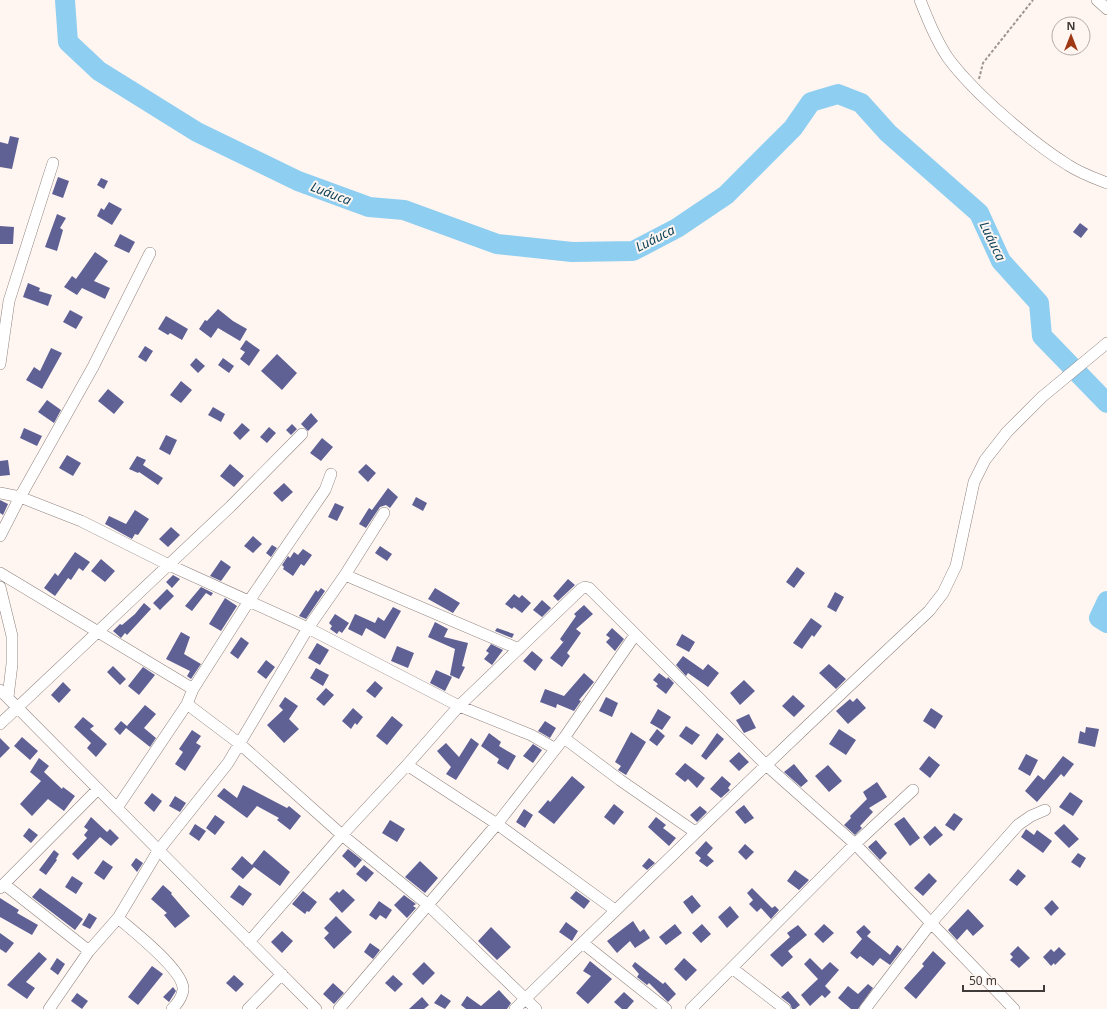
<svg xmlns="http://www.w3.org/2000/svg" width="1107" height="1009" viewBox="0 0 1107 1009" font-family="'Noto Sans',sans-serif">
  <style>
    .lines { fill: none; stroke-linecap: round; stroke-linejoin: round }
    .river { stroke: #8ecef1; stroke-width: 20 }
    .building { fill: #5f6195 }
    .minor-casing { stroke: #8e827e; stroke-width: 12 }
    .path { stroke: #9d9592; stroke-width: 2; stroke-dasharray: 3 2; stroke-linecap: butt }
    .minor { stroke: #fff; stroke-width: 11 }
    .labels { text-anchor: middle; stroke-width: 4; stroke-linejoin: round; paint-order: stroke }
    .water-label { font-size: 13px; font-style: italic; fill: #0d435a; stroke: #fff5f1 }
  </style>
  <rect width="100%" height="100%" fill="#fff5f1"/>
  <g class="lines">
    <!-- river -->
    <path class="river" d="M65 0 68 42 99 71 197 132 298 181 369 207 404 210 497 244 572 252 633 251 677 228 726 195 793 128 811 102 838 94 861 103 888 133 979 213 1001 261 1039 303 1042 336 1107 403
      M1107 601 1099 618 1107 623"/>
  </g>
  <!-- building -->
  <path class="building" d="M10 136 19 138 12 169 0 167V142L8 144Z
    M58 177 69 181 63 198 52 194Z
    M101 178 108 181 104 189 97 185Z
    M109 202 122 209 112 225 97 216 101 208 104 210Z
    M57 214 66 218 60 228 63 230 57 251 45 247Z
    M1080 223 1088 229 1081 238 1073 232Z
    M0 226 14 227 13 244H0Z
    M120 234 135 242 129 253 114 246Z
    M95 252 108 261 94 281 110 288 105 299 82 288 77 295 64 287 72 276 76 279Z
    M28 283 40 288 39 291 52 295 48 306 23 297Z
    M218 309 233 321 247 329 240 341 218 328 211 338 199 329 205 320 207 321Z
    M70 310 83 317 76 329 63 322Z
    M166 316 188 329 182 340 170 333 168 335 158 329Z
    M246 340 260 350 249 366 240 359 245 352 240 349Z
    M145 346 153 351 146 362 138 357Z
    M51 348 62 353 42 389 26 380 34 367 40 371Z
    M277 354 297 373 282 390 261 371Z
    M196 358 205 366 198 373 190 365Z
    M223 358 234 366 229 373 218 365Z
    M181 381 192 390 181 403 170 395Z
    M108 389 124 402 114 414 98 401Z
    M47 400 61 410 54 423 38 412Z
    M213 407 225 414 221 422 208 415Z
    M311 413 318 421 308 431 301 424Z
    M242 423 250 430 240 440 233 433Z
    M292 424 297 429 291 435 286 430Z
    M269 427 276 433 267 443 260 437Z
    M24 428 42 436 37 446 20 438Z
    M166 435 177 440 170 455 159 449Z
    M322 438 333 447 321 461 310 453Z
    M67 455 81 463 73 476 59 468Z
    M137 456 146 460 143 465 163 478 158 485 139 472 138 473 129 469Z
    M8 460 10 475 0 476V461Z
    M230 464 244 476 234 487 220 476Z
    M366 464 376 473 368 482 358 472Z
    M284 483 293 492 282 502 273 493Z
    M388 488 398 497 390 508 386 505 380 507 366 528 359 524 369 508 372 510Z
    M416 497 427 503 423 511 412 505Z
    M0 500 8 504 3 515 0 513Z
    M335 503 344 507 337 521 328 517Z
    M135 510 149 519 138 535 135 534 132 539 105 524 109 516 126 524Z
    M171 527 180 535 168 547 159 539Z
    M253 536 262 544 253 553 244 546Z
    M272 545 277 548 271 557 266 553Z
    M380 546 392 554 387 561 375 553Z
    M303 549 312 555 304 566 301 564 293 576 283 569 284 567 282 565 288 556 290 558 294 552 298 555Z
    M75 552 90 562 83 571 79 568 71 580 68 578 55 596 44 588 55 573 58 576Z
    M101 559 115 571 105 582 91 571Z
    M221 560 231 567 221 581 210 576Z
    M797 567 805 573 794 588 786 582Z
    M173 575 180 579 172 588 166 582Z
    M568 579 575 585 558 601 553 596Z
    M201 587 213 593 211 596 206 593 192 611 185 606Z
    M321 588 325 591 306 619 299 616 316 590 318 592Z
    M435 588 460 603 453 613 428 599Z
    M167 589 174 596 160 610 153 603Z
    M835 592 844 597 836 612 827 607Z
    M514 594 519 598 522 595 531 603 522 613 514 607 512 609 505 604Z
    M225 598 237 606 221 631 209 624Z
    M542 600 551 608 542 617 533 610Z
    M144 603 151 609 127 635 125 633 121 638 113 631 120 624 122 625 135 614Z
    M584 605 593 614 576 629 581 633 567 653 570 656 562 667 550 658 565 640 563 642 560 639 576 616 574 614Z
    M393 607 401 611 385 639 366 628 362 636 348 629 355 614 375 623 378 617 384 621Z
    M335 614 349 623 342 633 339 631 337 634 330 629 332 626 329 623Z
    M811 618 822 626 814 637 812 635 802 649 793 643Z
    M435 622 448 629 444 637 468 643 462 666 465 667 459 679 450 675 455 649 428 637Z
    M497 628 514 634 512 638 495 631Z
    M612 628 624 639 615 651 606 642 610 638 606 635Z
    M181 632 190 637 184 654 201 664 191 679 187 676 190 671 166 659Z
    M682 634 695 642 689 652 676 645Z
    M241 637 249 643 238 659 230 653Z
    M317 643 329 650 320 665 308 658Z
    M491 644 503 650 492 665 484 659 489 653 486 651Z
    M397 646 414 653 408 668 391 661Z
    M532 651 543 660 535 671 523 661Z
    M683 656 703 670 708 664 719 673 708 687 688 673 686 676 676 665Z
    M266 660 275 667 266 679 257 672Z
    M829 664 846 679 836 689 819 673Z
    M113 666 126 679 120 685 107 672Z
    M143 667 155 675 139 695 128 686Z
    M316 668 329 675 323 686 310 678Z
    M436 670 452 677 445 691 430 683Z
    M584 673 594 682 579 700 581 701 574 711 557 704 556 708 540 702 545 689 564 696Z
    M659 673 667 679 668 677 674 683 666 694 656 686 658 684 653 680Z
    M744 680 755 691 740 705 730 693Z
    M375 681 383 688 375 698 366 691Z
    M63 682 71 690 59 703 51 695Z
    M326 688 334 695 324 706 316 699Z
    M793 695 805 706 794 717 782 706Z
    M285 697 298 706 289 719 299 729 284 743 267 725 283 710 279 706Z
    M606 697 618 703 612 717 599 711Z
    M857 698 866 708 848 724 836 711 850 699 853 702Z
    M145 705 156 714 144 728 156 738 150 747 126 728 120 735 114 729 121 721 127 726Z
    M353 708 363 717 357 725 355 723 351 729 342 721Z
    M931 708 943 716 935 729 923 721Z
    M658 709 671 717 662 730 650 723Z
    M749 714 756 728 744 733 736 720Z
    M392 716 403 725 387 745 376 736Z
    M83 717 94 726 90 729 107 744 96 757 87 748 91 743 74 727Z
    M545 721 556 728 550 738 538 731Z
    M686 726 700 735 692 745 679 736Z
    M1086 727 1099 729 1095 747 1078 743 1080 731 1085 733Z
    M657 729 665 736 657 746 649 740Z
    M839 729 856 740 846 755 829 744Z
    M192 730 201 736 196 743 201 746 185 771 175 764 183 752 179 749Z
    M631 732 646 742 626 775 618 770 621 766 615 762Z
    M489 733 501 742 499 746 516 756 508 770 497 763 499 759 481 746Z
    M717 733 724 739 706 760 701 756Z
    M22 737 38 751 30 760 14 746Z
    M0 738 10 748 0 758Z
    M471 738 479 744 456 780 446 774 451 767 437 751 446 743 459 757Z
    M533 744 542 750 533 763 523 756Z
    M739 752 749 762 739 771 729 761Z
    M1026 754 1038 760 1030 776 1018 769Z
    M929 756 940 765 930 778 919 769Z
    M1063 756 1074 764 1064 777 1061 774 1037 802 1025 791 1038 775 1044 780Z
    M39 758 49 766 44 772 62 789 63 787 75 796 64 811 48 799 32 816 20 804 41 781 30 772Z
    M685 763 705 778 697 788 688 779 685 782 675 774Z
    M794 764 808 781 801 787 784 772Z
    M828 765 842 781 829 792 815 776Z
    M572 776 585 787 554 824 538 812 548 800 550 802Z
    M722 776 731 784 728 788 730 790 721 798 710 789Z
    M877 782 887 797 869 808 873 812 860 826 862 828 855 835 844 825 851 818 850 816 867 799 863 792Z
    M243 785 287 808 289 806 301 816 290 830 277 820 279 818 257 806 247 818 217 796 224 788 237 798Z
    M1070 792 1083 801 1073 816 1059 807Z
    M152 793 162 801 154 812 144 803Z
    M175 796 186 803 180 812 169 806Z
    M614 804 624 812 614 825 604 817Z
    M744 805 754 818 745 824 735 812Z
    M700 806 707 812 697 822 690 815Z
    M524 809 533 815 525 828 516 822Z
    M954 813 963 819 954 831 945 825Z
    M215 815 225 822 215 835 206 828Z
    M91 817 107 832 110 829 119 838 111 846 100 837 78 860 72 854 87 838 84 835 88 830 84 827Z
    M656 817 666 825 663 828 676 838 669 846 648 827Z
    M904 817 920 838 910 846 894 824Z
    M390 820 405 829 397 842 382 833Z
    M195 824 206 831 199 841 189 834Z
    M1064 824 1079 839 1069 848 1054 833Z
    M935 826 943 835 930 846 923 837Z
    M29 828 38 835 31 843 23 836Z
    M1026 829 1034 835 1037 830 1052 841 1043 853 1021 837Z
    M876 840 887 853 880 860 868 847Z
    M706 841 713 848 707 855 714 861 707 867 699 861 701 858 695 853Z
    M745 844 754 852 746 860 738 852Z
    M348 849 362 860 355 868 342 856Z
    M54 850 59 854 56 859 57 860 46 875 39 870Z
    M264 850 290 872 280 886 254 867 243 879 231 869 242 856 252 865Z
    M1078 853 1086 858 1080 868 1071 862Z
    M136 858 143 863 137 872 131 865Z
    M649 858 655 863 647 870 642 866Z
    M103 860 113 867 104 880 94 873Z
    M420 861 438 878 425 893 405 877Z
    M364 865 374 873 366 882 356 874Z
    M1018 869 1026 876 1017 886 1009 880Z
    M795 870 809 880 799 890 787 881Z
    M929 873 937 881 923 896 914 888Z
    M72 876 83 883 76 894 65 887Z
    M163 885 172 893 171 894 190 916 175 928 164 915 167 913 151 899Z
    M239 885 252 894 243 906 230 897Z
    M40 888 83 919 75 930 32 897Z
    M752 888 772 908 775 906 779 910 771 919 761 908 757 912 749 904 753 900 747 893Z
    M343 889 355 900 342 913 329 899 337 891 339 893Z
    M303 891 317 902 309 912 307 911 305 914 292 904Z
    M576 891 590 901 584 909 570 898Z
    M404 895 416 904 413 906 416 908 407 918 394 905Z
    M692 895 701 906 692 914 683 902Z
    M0 898 19 910 17 913 38 925 32 935 0 917Z
    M1052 900 1059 908 1051 916 1044 908Z
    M379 901 392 910 386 919 380 915 376 920 369 915Z
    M730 906 739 917 727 928 718 917Z
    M968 909 984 926 973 936 967 929 957 940 948 930Z
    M89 913 97 918 90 929 82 925Z
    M336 916 352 932 334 949 324 938 329 933 324 928Z
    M633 921 640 932 644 929 650 938 635 948 630 941 617 953 607 941Z
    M566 922 578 931 572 941 559 932Z
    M675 924 682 933 666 945 659 937Z
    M702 924 711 934 701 943 692 933Z
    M824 924 834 933 823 943 814 934Z
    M798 925 807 935 788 951 793 957 782 967 770 955 790 937 787 933Z
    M864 925 871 932 867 936 890 955 897 945 902 949 890 965 880 958 873 966 860 956 857 959 850 953 862 939 856 932Z
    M491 927 511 947 497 960 478 941Z
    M282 931 293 941 282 953 271 942Z
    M0 933 14 943 6 953 0 949Z
    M370 943 380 950 373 959 364 952Z
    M1018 946 1030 958 1019 968 1010 960 1013 957 1010 954Z
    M1059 947 1066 954 1055 965 1054 963 1051 966 1043 957 1051 949 1054 952Z
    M933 951 946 963 916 999 904 988 924 966 922 964Z
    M39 952 47 959 26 982 35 988 27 999 7 985Z
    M57 958 65 964 58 975 50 969Z
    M684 958 697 970 686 981 674 969Z
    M810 958 822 970 830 962 839 970 825 986 831 992 825 998 822 995 810 1006 801 995 818 979 804 964Z
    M590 961 612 979 588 1004 576 993 591 976 583 971Z
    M424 962 435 973 423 985 412 974Z
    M635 962 663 984 665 982 676 994 668 1002 649 983 647 985 637 977 639 974 632 966Z
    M152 966 163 974 138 1005 128 997Z
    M234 975 244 984 236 992 226 983Z
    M393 975 403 984 395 992 385 983Z
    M333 983 344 993 334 1004 323 994Z
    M868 984 873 988 858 1009H851L838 998 848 986 858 994Z
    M173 987 176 991 169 1002 163 997Z
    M499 990 511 1003 507 1009H466L461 1005 467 996 481 1006Z
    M788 991 800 1005 795 1009H792L790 1004 781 997Z
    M624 992 634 1001 627 1009H622L614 1002Z
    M77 993 88 1001 82 1009 71 1001Z
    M441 994 451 1001 445 1009 434 1003Z
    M422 997 429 1005 424 1009H409Z"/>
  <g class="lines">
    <!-- minor casing -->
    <g class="minor-casing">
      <path id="minor" d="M920 0C928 20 936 40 948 58 974 93 1031 142 1068 165 1080 173 1094 178 1107 183
        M1097 0 1107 9
        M0 364 9 301 53 163
        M0 493 20 497 81 521 169 565 308 628 459 706 531 735 554 748
        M0 536 20 497 93 367 150 253
        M0 573 193 689
        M345 575 519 649
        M0 587 12 636V664L8 697
        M0 690 316 1009
        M187 704 240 744 342 835 427 904 536 1009
        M0 724 231 506 302 434
        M564 738 620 780 695 832
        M407 765 497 824 615 910
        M117 808 187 704 193 689 249 601 325 490 331 474
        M4 884 89 951
        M0 888 98 789
        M118 918C133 931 185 971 183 990 182 998 177 1004 172 1009
        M249 942 342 835 407 765 459 706 581 589 585 587 589 588 766 765 855 844 1014 1009
        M584 944 666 1009
        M732 968 785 1009
        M49 1009 89 951 118 918 158 851 228 763 308 628 345 575 384 513
        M248 1009 282 974
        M339 1009 497 824 564 738 635 635
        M515 1009C651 875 789 742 929 611L943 593 956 566 974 482 985 460 1007 432 1042 397 1107 343
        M691 1009 855 844 913 790
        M865 1009 931 923 1018 825 1031 816 1045 810"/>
    </g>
    <!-- path -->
    <path class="path" d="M979 79 983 63 1033 0"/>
    <!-- minor -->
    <use href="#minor" class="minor"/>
  </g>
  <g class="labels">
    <!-- water labels -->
    <g class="water-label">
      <text transform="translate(331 193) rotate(21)" y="5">Luáuca</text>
      <text transform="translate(655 238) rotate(-27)" y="5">Luáuca</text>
      <text transform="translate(993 241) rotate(64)" y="5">Luáuca</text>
    </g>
  </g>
  <!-- north arrow -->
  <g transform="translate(1071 36)"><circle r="19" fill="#fff5f1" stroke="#b3aba7"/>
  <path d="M0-3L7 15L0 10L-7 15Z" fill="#9f3813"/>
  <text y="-6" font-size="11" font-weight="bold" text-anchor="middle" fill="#403b39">N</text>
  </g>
  <!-- scale -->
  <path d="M963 985v6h81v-6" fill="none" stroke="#403b39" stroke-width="2"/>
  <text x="969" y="985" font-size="12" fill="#403b39" stroke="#fff5f1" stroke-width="3" paint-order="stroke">50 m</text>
</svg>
